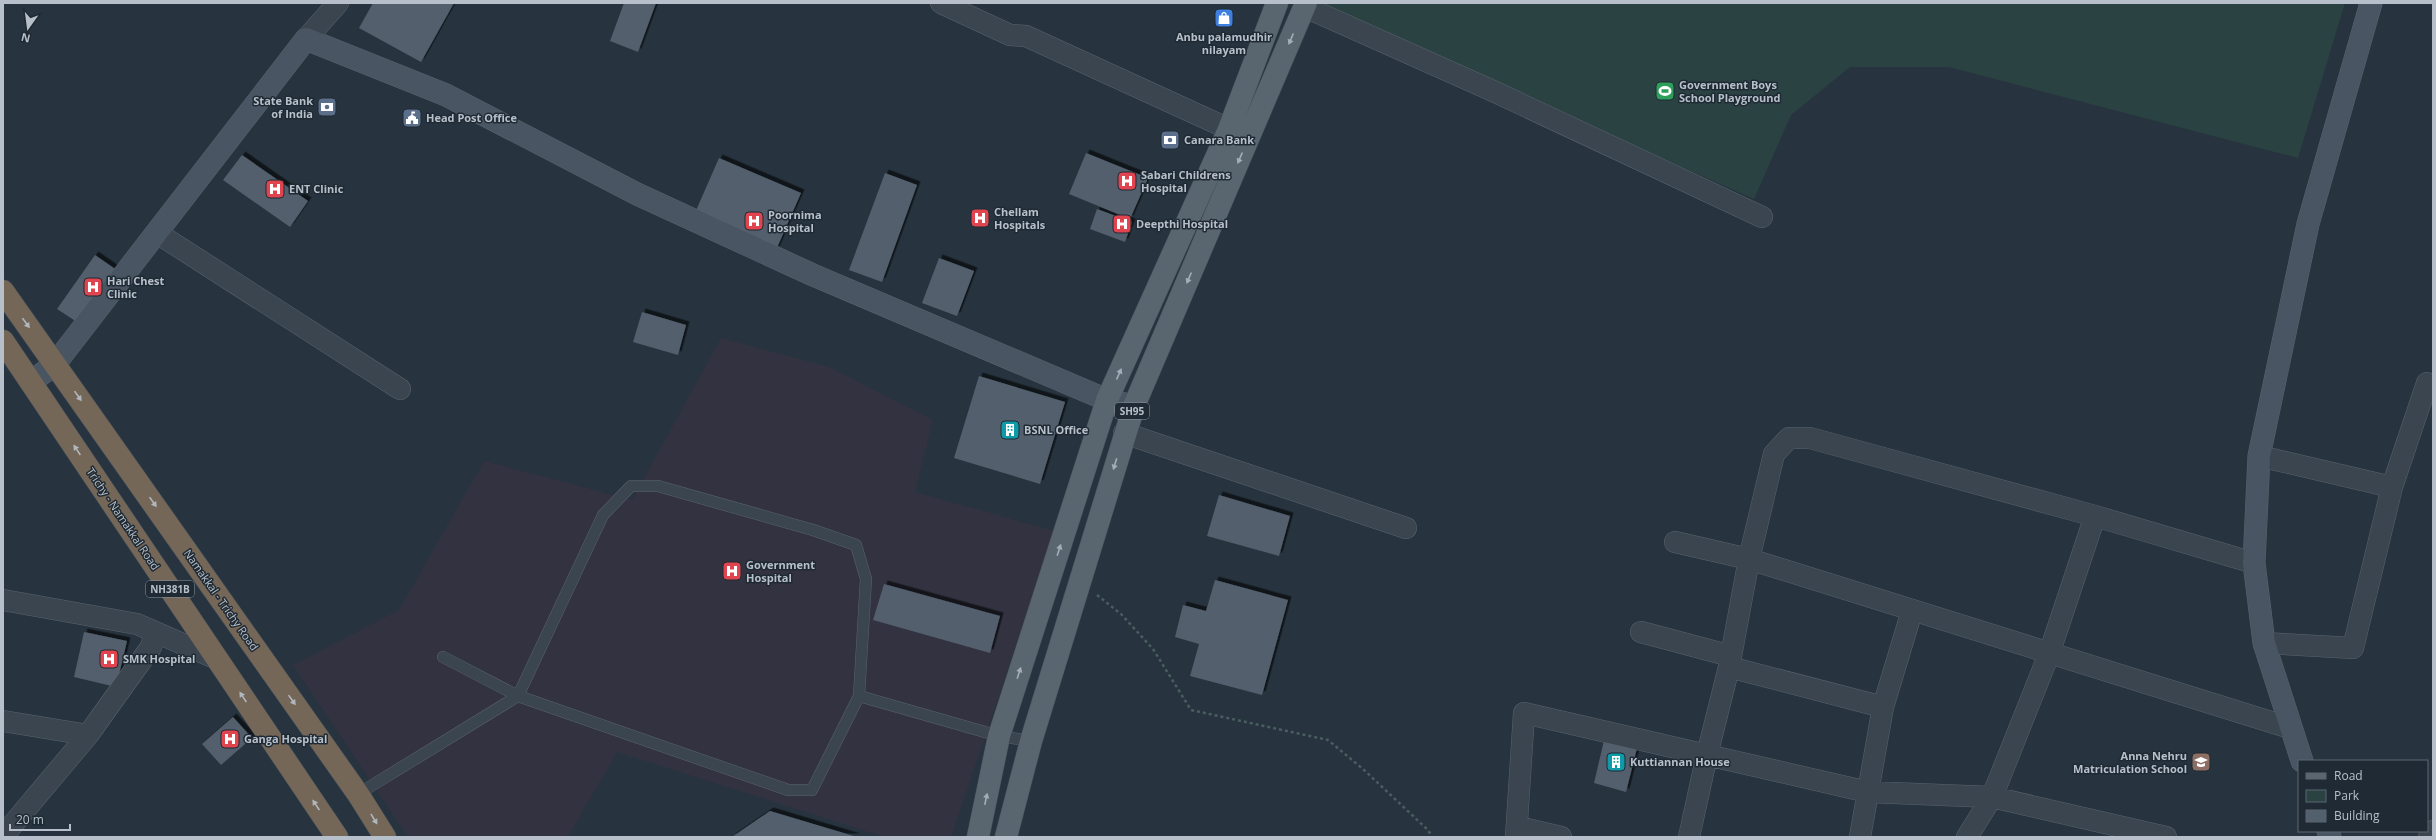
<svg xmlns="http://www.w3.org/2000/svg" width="2436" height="840" viewBox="0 0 2436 840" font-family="'Open Sans',sans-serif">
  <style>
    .medical { fill: #333241 }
    .green { fill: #2a4241 }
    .building { fill: #525f6d; filter: url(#shadow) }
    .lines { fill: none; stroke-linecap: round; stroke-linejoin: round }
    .lane-casing { stroke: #59636d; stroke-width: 12 }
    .street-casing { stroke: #59636d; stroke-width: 22 }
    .secondary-casing { stroke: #59636d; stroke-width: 23 }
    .primary-casing { stroke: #47515b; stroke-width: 23 }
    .highway-casing { stroke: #46505a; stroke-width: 23 }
    .path { stroke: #495e5f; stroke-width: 2.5; stroke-dasharray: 3 3; stroke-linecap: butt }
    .lane { stroke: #3b454f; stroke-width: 11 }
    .street { stroke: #3b454f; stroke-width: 21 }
    .secondary { stroke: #495562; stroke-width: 22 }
    .primary { stroke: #59656f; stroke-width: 22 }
    .highway { stroke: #756758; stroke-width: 22 }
    .oneway { fill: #a4aeb8 }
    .oneway2 { fill: #b0b7bf }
    .labels { text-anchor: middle; stroke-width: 3; stroke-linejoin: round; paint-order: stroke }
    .shield { fill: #1f2a34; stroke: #89939d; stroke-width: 1 }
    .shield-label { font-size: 10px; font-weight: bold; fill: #b7c0ca }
    .poi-label { font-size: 11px; font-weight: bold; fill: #b7c0ca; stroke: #1f2a34; text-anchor: start }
    .street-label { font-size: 11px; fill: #b7c0ca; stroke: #1f2a34 }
  </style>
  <defs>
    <filter id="shadow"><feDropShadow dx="3.5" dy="-3.5" stdDeviation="0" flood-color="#0009"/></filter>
  </defs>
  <rect width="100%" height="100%" fill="#27343f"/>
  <!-- medical -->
  <path class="medical" d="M721 338 829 367 933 420 915 492 1055 531 951 837H885L617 752 568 837H408L293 665 399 610 484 461 632 500Z"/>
  <!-- green -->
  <path class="green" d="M1327 3H2345L2298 158 1949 67H1850L1791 115 1754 199 1325 9Z"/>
  <!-- building -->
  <path class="building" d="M373 3H454L421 62 359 28Z
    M624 3H656L638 52 610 41Z
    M1086 153 1148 178 1130 219 1069 194Z
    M242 155 308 201 290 227 223 180Z
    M719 158 801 193 776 250 694 215Z
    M885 173 917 185 882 282 849 270Z
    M1097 209 1132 222 1125 242 1090 229Z
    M95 255 118 271 80 324 57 309Z
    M939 258 974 271 957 316 922 303Z
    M642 312 686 325 678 355 633 342Z
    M979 376 1065 402 1040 484 954 458Z
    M1219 495 1290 516 1279 556 1207 536Z
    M1215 580 1288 600 1262 695 1190 676 1199 644 1175 637 1183 605 1206 611Z
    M884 584 1000 616 990 653 873 620Z
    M84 632 127 641 116 687 74 677Z
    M233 717 252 738 221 765 202 744Z
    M1606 732 1639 740 1626 792 1594 783Z
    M770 811 857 837H732Z"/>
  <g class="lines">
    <!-- lane casing -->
    <g class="lane-casing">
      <path id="lane" d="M859 696 999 736 1031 741
        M358 794 518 696 603 515 631 486H658L813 530 856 545 866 579 859 696 812 790H788L518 696 443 657"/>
    </g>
    <!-- street casing -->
    <g class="street-casing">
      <path id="street" d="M941 3 1010 35 1026 36 1229 129
        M1305 7 1493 91 1762 217
        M306 39 338 3
        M157 233 400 389
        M1124 433 1406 528
        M2259 456 2392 487
        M1675 542 1749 559 2290 728
        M3 600 137 624 217 659
        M1641 632 1731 656
        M2264 643 2353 648 2392 487 2427 383
        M1729 667 1883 707
        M3 721 88 735
        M1518 827 1561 837
        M3 836 88 735 151 647 155 632 157 633
        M1516 837 1524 713 1868 792 1992 797 2166 837
        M1689 837 1707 755 1729 667 1749 559 1774 454 1789 438H1810L2095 516 2254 563
        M1860 837 1883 707 1912 611
        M1967 837 1992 797 2049 654 2095 516
        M2429 837 2433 831"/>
    </g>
    <!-- secondary casing -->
    <g class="secondary-casing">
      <path id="secondary" d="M31 382 55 364 306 39 446 95 637 194 813 275 1107 400 1134 406
        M2302 761 2264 643 2254 563 2259 456 2308 224 2371 3
        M2328 831 2330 837"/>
    </g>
    <!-- primary casing -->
    <g class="primary-casing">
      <path id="primary" d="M978 837 999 736 1107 400 1229 129 1277 3
        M1006 837 1031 741 1134 406 1306 3"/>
    </g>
    <!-- highway casing -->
    <g class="highway-casing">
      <path id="highway" d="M3 291 358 794 385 837
        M3 341 337 837"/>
    </g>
    <!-- path -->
    <path class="path" d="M1097 595 1121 614 1153 649 1191 710 1328 740 1363 769 1428 830 1432 837"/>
    <!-- lane -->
    <use href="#lane" class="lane"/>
    <!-- street -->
    <use href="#street" class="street"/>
    <!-- secondary -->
    <use href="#secondary" class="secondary"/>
    <!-- primary -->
    <use href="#primary" class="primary"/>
    <!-- highway -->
    <use href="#highway" class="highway"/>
  </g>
  <!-- one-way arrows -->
  <defs><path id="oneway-solid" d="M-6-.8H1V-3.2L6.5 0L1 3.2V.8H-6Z"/></defs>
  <g class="oneway">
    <use href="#oneway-solid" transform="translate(1291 39) rotate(113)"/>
    <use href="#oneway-solid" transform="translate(1240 158) rotate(113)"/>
    <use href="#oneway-solid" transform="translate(1189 278) rotate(113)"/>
    <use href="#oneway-solid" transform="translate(1119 374) rotate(-66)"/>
    <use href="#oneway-solid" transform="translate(1115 464) rotate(107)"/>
    <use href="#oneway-solid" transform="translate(1059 550) rotate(-72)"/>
    <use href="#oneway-solid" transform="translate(1019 673) rotate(-72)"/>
    <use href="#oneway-solid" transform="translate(986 799) rotate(-78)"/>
  </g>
  <g class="oneway2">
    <use href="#oneway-solid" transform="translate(26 323) rotate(54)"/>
    <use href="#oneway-solid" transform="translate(78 396) rotate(55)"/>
    <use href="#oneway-solid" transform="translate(77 450) rotate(-124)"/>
    <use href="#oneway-solid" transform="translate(153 502) rotate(55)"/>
    <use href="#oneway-solid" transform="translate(243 697) rotate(-124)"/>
    <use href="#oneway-solid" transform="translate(292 700) rotate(55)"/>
    <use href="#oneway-solid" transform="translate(316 805) rotate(-124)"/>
    <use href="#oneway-solid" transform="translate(374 819) rotate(59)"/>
  </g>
  <!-- icons -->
  <defs>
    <g id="shop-square" transform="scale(1)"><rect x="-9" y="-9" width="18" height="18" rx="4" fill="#3f7fe0" stroke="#1f2a34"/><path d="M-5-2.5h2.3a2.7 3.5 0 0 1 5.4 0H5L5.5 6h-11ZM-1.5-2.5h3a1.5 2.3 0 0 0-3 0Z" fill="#fff"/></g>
    <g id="stadium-square" transform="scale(1)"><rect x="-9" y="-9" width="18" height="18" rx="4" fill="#2e9e5b" stroke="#1f2a34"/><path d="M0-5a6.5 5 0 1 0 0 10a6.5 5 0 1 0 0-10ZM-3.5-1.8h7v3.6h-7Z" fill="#fff"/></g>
    <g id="bank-square" transform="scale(1)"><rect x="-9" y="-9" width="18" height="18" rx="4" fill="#5c6f8a" stroke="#1f2a34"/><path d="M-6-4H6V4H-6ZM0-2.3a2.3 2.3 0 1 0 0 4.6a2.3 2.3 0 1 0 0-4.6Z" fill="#fff"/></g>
    <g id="civic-square" transform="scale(1)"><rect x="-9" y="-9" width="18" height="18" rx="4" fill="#5c6f8a" stroke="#1f2a34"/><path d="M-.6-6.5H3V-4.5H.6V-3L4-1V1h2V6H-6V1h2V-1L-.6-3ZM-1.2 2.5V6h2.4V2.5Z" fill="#fff"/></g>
    <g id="hospital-square" transform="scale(1)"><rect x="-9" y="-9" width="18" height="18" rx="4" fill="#e0444e" stroke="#1f2a34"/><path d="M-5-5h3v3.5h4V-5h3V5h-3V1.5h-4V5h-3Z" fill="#fff"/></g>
    <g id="building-square" transform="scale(1)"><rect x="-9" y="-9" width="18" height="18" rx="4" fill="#0f9aa8" stroke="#1f2a34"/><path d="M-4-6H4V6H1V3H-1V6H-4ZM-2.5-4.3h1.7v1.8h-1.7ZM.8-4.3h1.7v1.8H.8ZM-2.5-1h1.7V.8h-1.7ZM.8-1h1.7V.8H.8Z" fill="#fff"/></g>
    <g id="school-square" transform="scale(1)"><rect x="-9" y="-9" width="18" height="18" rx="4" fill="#8d6e63" stroke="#1f2a34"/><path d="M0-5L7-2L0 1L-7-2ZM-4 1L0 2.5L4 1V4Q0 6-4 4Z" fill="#fff"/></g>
  </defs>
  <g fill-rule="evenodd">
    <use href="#shop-square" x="1224" y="18"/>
    <use href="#stadium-square" x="1665" y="91"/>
    <use href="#bank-square" x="327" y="107"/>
    <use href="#civic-square" x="412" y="118"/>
    <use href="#bank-square" x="1170" y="140"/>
    <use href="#hospital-square" x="1127" y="181"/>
    <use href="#hospital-square" x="275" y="189"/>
    <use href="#hospital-square" x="980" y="218"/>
    <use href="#hospital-square" x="754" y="221"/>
    <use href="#hospital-square" x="1122" y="224"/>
    <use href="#hospital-square" x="93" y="287"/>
    <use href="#building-square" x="1010" y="430"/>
    <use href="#hospital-square" x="732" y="571"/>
    <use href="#hospital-square" x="109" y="659"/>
    <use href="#hospital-square" x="230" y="739"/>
    <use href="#building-square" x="1616" y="762"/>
    <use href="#school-square" x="2201" y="762"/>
  </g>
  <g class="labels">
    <!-- shield labels -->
    <g class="shield">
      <rect x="1115" y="403" width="34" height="16" rx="3"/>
      <rect x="146" y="581" width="48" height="16" rx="3"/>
    </g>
    <g class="shield-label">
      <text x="1132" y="415">SH95</text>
      <text x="170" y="593">NH381B</text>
    </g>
    <!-- poi labels -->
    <g class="poi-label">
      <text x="1224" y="41" text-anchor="middle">Anbu palamudhir<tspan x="1224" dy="13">nilayam</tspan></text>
      <text x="1679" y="89">Government Boys<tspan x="1679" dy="13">School Playground</tspan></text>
      <text x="313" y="105" text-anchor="end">State Bank<tspan x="313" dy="13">of India</tspan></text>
      <text x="426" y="122">Head Post Office</text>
      <text x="1184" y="144">Canara Bank</text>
      <text x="1141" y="179">Sabari Childrens<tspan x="1141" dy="13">Hospital</tspan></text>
      <text x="289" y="193">ENT Clinic</text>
      <text x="994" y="216">Chellam<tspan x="994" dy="13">Hospitals</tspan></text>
      <text x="768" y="219">Poornima<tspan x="768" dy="13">Hospital</tspan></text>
      <text x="1136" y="228">Deepthi Hospital</text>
      <text x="107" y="285">Hari Chest<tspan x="107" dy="13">Clinic</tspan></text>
      <text x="1024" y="434">BSNL Office</text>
      <text x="746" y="569">Government<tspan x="746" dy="13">Hospital</tspan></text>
      <text x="123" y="663">SMK Hospital</text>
      <text x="244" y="743">Ganga Hospital</text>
      <text x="2187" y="760" text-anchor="end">Anna Nehru<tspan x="2187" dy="13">Matriculation School</tspan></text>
      <text x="1630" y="766">Kuttiannan House</text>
    </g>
    <!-- street labels -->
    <g class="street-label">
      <text transform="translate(123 519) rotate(56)" y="4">Trichy - Namakkal Road</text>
      <text transform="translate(221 600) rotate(55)" y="4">Namakkal - Trichy Road</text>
    </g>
  </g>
  <!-- border -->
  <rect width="2436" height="840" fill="none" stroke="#b7c0ca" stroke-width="8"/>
  <!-- legend -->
  <rect x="2298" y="760" width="130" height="72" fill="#1f2a34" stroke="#5c6670"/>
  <rect x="2306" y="773" width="20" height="6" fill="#59656f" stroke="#5c6670"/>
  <text x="2334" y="780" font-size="12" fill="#b7c0ca">Road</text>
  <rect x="2306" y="790" width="20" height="12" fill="#2a4241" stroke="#5c6670"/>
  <text x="2334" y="800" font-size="12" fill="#b7c0ca">Park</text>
  <rect x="2306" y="810" width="20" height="12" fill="#525f6d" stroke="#5c6670"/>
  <text x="2334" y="820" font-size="12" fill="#b7c0ca">Building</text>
  <!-- north arrow -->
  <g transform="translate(28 28) rotate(194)" stroke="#1f2a34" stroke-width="3" paint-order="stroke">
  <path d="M0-3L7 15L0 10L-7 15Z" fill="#b7c0ca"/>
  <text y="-6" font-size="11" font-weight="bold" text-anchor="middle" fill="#b7c0ca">N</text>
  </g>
  <!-- scale -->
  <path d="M10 824v6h60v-6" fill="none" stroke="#b7c0ca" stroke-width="2"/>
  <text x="16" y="824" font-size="12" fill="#b7c0ca" stroke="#1f2a34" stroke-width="3" paint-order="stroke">20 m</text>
</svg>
